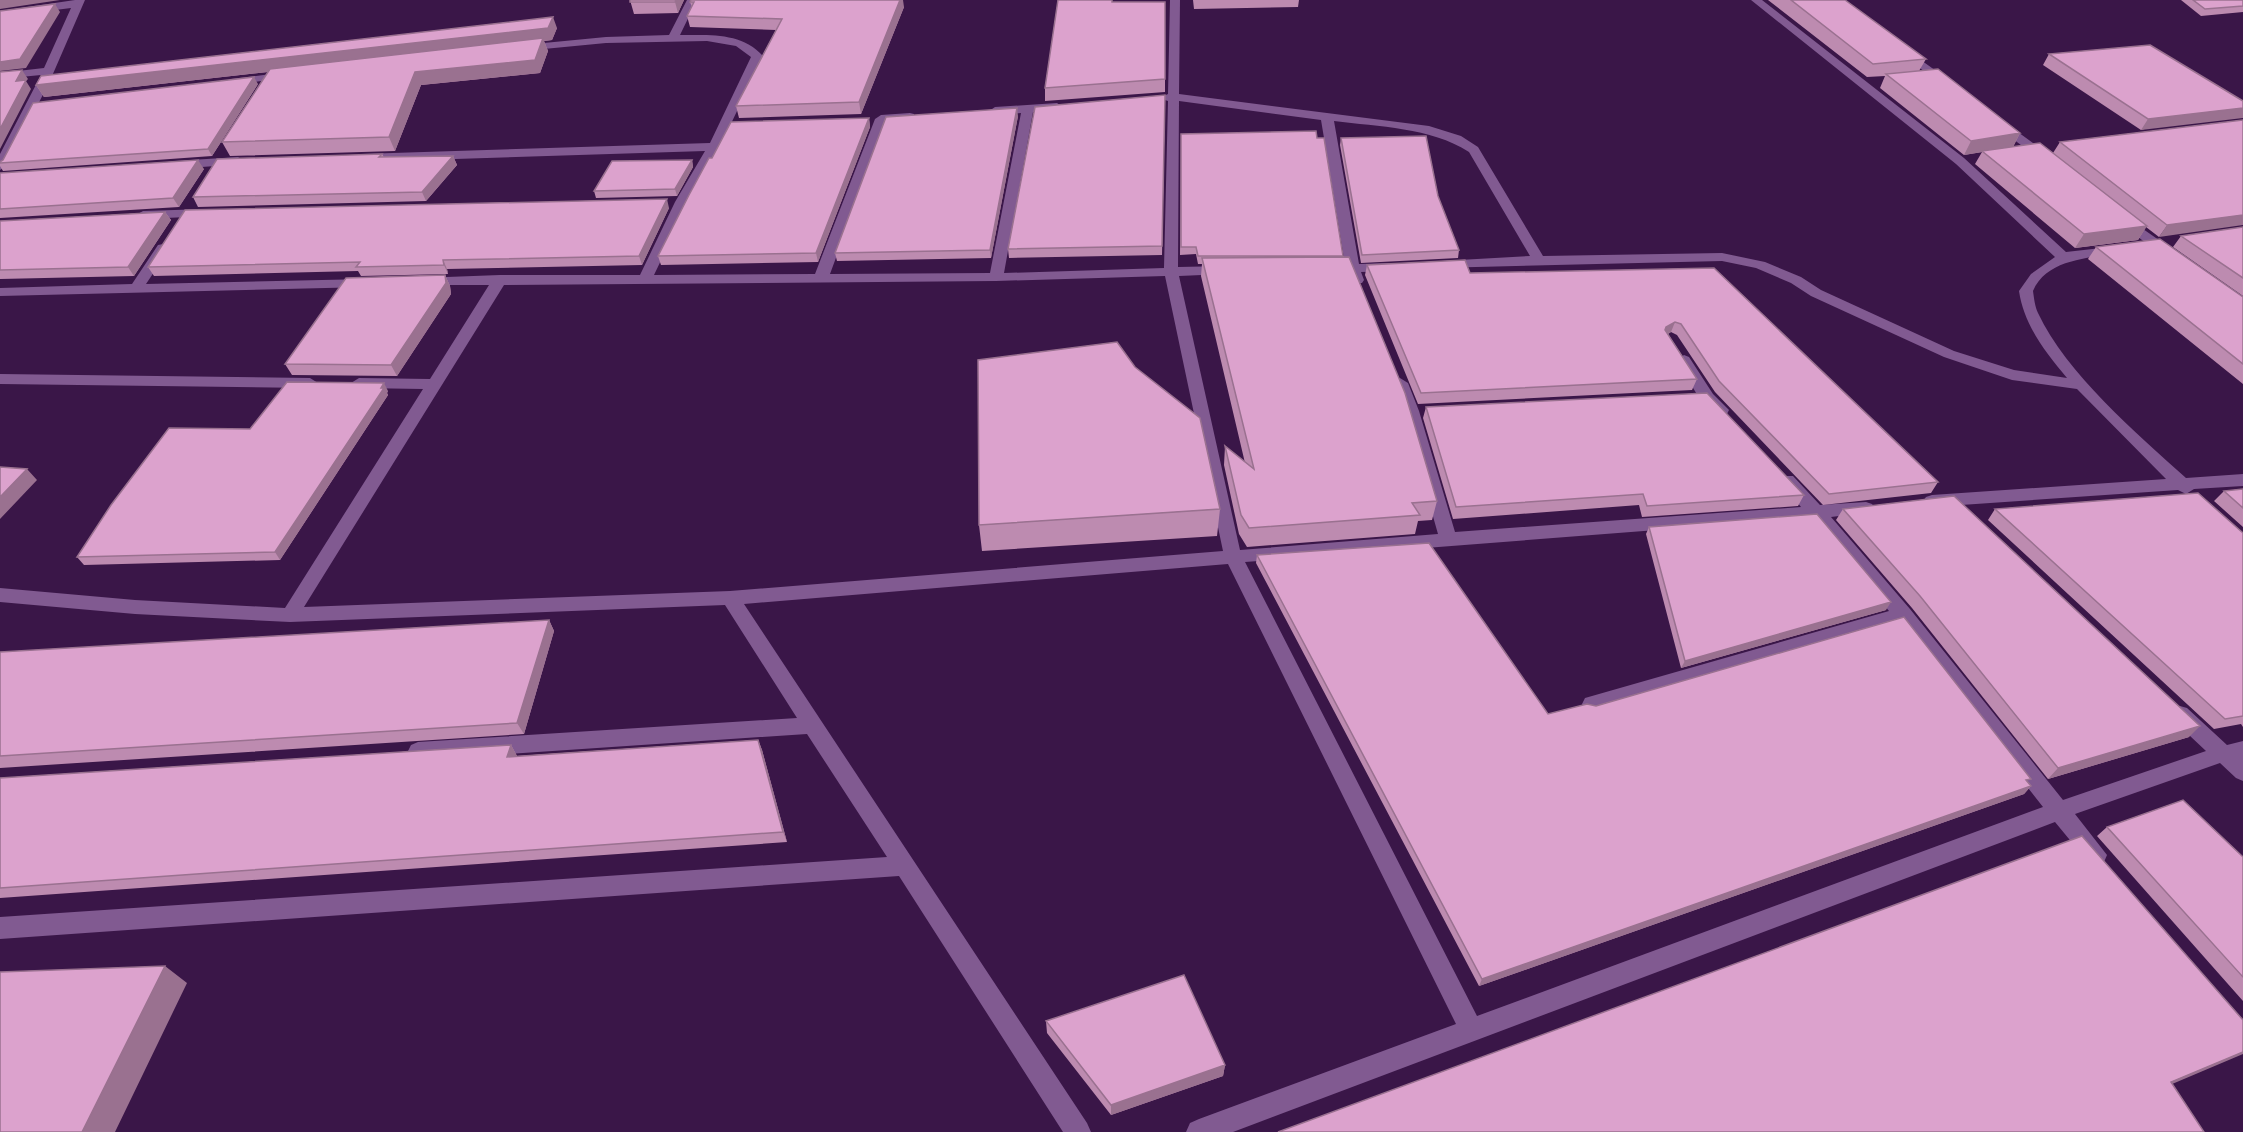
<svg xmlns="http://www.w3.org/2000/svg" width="2243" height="1132" viewBox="0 0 2243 1132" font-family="'Alegreya Sans',sans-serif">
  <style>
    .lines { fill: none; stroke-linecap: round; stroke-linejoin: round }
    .minor { fill: #815a91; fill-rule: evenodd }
    .wall { fill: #bd8bb0 }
    .shaded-wall { fill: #9a7190 }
    .building { fill: #dca2cd; stroke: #9a7190; stroke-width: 1.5 }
  </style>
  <rect width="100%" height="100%" fill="#3a1648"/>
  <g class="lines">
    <!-- minor -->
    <path class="minor" d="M75 0H85L49 83 6 166 0 170V154L41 75 0 79V73L44 68 71 8 0 17V11Z
      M687 0H697L680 35C709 35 742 32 763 56L720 147 689 202 654 275 815 274 875 119 881 115 910 113 914 114V120L886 122 830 274 990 273 1021 113 995 115 989 111 995 107 1057 103 1063 107 1061 110 1033 112 1004 273 1164 268 1168 101 1159 98 1168 94 1170 0H1180L1179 94 1429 126 1461 136 1478 147 1543 256 1722 253 1765 262 1801 277 1821 290 1954 351 2014 370 2067 378C2045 352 2024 325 2019 291L2031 274 2055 257 1956 164 1751 0H1762L1964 158 2066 252 2119 246 2121 249 2119 252C2090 259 2047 258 2033 291 2034 298 2035 307 2038 313 2066 373 2137 434 2186 478L2243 474V486L2194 489 2186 494 2178 490 1932 507 1926 505 1923 501 1926 497 1932 495 2166 479 2077 389 2012 380 1944 357 1811 296 1791 283 1756 268 1722 261 1436 268 1434 265 1436 262 1441 261 1530 256 1469 152C1430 127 1379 127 1334 121L1359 264 1390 263 1397 267 1390 271 1361 272 1364 280 1362 283H1352L1347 273H1330L1323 269 1330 265 1345 264 1321 120 1179 101 1178 267 1225 266 1232 270 1225 274 1179 276 1240 550 1438 534 1403 411 1392 383 1400 378 1408 383 1419 411 1455 532 1801 507 1779 480 1781 476H1793L1820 505 1866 502 1872 504 1875 508 1872 512 1831 517 1910 609 2063 800 2206 751 2173 720 2170 714 2173 708 2180 706 2187 708 2227 745 2243 741V781L2236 778 2220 763 2075 814 2107 855 2104 862 2096 865 2088 862 2055 822 1233 1132H1186L1190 1123 1199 1119 1456 1024 1228 564 744 604 1087 1123 1091 1132H1063L899 876 0 939V917L887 857 807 734 418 760 411 757 408 751 411 745 418 742 797 718 725 605 290 622 135 614 0 602V588L135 600 285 608 423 389 359 388 351 383 359 378 430 379 489 285H425L420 284 418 281 420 278 500 275H640L675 202 705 151 361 162 355 158 361 154 710 143 751 57 736 46 707 41 606 43 523 51 517 48 523 45 606 37 669 35ZM1165 276 1223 551 730 591 304 607 504 285 996 281ZM1812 518 1889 611 1592 696 1585 698 1582 704 1585 710 1592 712 1898 622 2043 807 1477 1016 1245 562Z
      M1904 48 1953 83V87H1945L1900 53 1898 51Z
      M287 72 293 75 291 77 231 85 225 82 231 79Z
      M2000 119 2051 156 2053 159 2051 162H2043L1996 126V120Z
      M238 157 244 161 242 164 175 169 169 165 175 161Z
      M205 209 212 213 210 216 143 219 136 215 143 211Z
      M2123 215 2176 252 2178 255 2176 258H2166L2118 222 2116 219 2118 216Z
      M163 244 170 248 146 284 367 279 374 283 367 287 0 296V288L132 284 158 245Z
      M1684 355 1689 357 1713 394 1729 410 1727 414H1715L1701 401 1676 360Z
      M0 374 310 378 318 383 310 388 0 384Z"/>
  </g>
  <!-- wall -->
  <path class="wall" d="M630 0H684L678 13 634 14Z
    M1058 0H1112V2H1165V92L1045 101V88Z
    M1193 0H1299L1298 7 1194 9Z
    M1768 0H1845L1926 59 1919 71 2020 133 2013 147 2053 153 2060 142 2243 120 2159 237 2146 227 2138 240 2075 248 1975 164 1982 152 1964 155 1880 88 1885 76 1867 77Z
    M2181 0H2243V12L2201 16Z
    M690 2 904 7 861 114 739 118 736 106 776 30 690 27 687 16 692 7Z
    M557 28 552 40 544 41 548 51 540 73 421 85 395 151 230 156 222 142 268 72 44 97 36 85Z
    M2049 54 2243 101 2141 130 2043 65Z
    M258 84 212 156 3 171 0 166V162Z
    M1165 95 1162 255 1009 258 1008 249Z
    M1018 116 991 258 837 261 835 253Z
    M869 118 870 127 818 262 661 265 658 256 712 158Z
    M1181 134 1343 256 1437 501 1432 520 1418 521 1415 534 1247 547 1239 534 1224 465 1225 446 1245 463 1201 276 1202 264H1198L1196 254 1180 255Z
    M1341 138 1438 196 1459 250 1458 258 1361 263 1340 145Z
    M382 154 384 157 453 156 457 165 426 201 198 207 193 197Z
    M692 160 693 167 677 196 596 198 594 191Z
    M204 169 179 207 0 218V173Z
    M669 208 642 265 447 269 448 274 361 276 358 271 154 276 148 267Z
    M165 212 171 220 134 276 0 279V221Z
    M2243 227V296L2173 247 2181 236Z
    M2096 247 2243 297V384L2088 259Z
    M1367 265 1470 273 1714 268 1938 482 1931 493 1823 505 1715 392 1677 335 1671 332 1668 334 1697 379 1692 390 1418 404 1365 275Z
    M445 275 450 286 451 294 397 376 292 375 285 364Z
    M388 391 387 393 388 395 280 560 84 565 77 557 250 429Z
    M1426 407 1804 495 1798 506 1642 517 1639 505 1453 519 1423 418Z
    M2243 489V527L2214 501 2224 491Z
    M1220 509 1217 536 982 551 979 525Z
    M1843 509 2189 737 2048 779 1912 608 1836 520Z
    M1995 509 2243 533V727L2241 724 2214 729 1988 520Z
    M1649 527 1886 610 1681 668 1646 534Z
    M1257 555 1548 714 1596 706 2028 782 2031 786 2024 794 1479 986 1256 563Z
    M549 620 554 631 524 734 0 768V653Z
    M758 740 762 750 787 842 0 898V778L511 745 517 756Z
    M2107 827 2243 857V1001L2097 836Z
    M1046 1021 1225 1065 1223 1076 1111 1115 1047 1033Z"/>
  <!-- shaded-wall -->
  <path class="shaded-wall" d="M0 0H60L0 9Z
    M676 0H684L678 13 675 2Z
    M899 0H903L904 7 861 114 859 102Z
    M55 4 60 12 26 68 0 71V62Z
    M553 17 557 28 552 40 544 41 548 51 540 73 421 85 395 151 389 137 415 72 542 41 44 97 36 85Z
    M22 70 28 79 26 81 31 89 0 149V129L16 81Z
    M254 77 258 84 212 156 208 149Z
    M1017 108 1018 116 991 258 990 250Z
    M2243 108V118L2141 130 2148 119Z
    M869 118 870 127 818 262 816 253Z
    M2020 133 2013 147 1964 155 1971 141Z
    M453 156 457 165 426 201 422 192Z
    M198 160 204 169 179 207 173 198Z
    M692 160 693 167 677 196 675 189Z
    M667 199 669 208 642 265 639 256Z
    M165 212 171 220 134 276 128 267Z
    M2243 215V225L2159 237 2167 225Z
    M2147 226 2138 240 2075 248 2084 234Z
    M443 260 447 269 448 274 444 265Z
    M445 275 450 286 451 294 397 376 391 365Z
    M1675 322 1671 332 1662 337 1666 327Z
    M384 383 388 391 387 393 388 395 280 560 275 552Z
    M27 469 37 480 0 519V497Z
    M1891 602 1886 610 1681 668 1685 661Z
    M549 620 554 631 524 734 517 723Z
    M2200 726 2189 737 2048 779 2058 768Z
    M758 740 762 750 787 842 783 832Z
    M511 745 517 756 507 757Z
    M2031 786 2024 794 1479 986 1482 979Z
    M165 966 187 983 115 1132H82Z
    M2243 1052V1054L2158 1090 2171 1082Z
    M1225 1065 1223 1076 1111 1115V1105Z"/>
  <!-- building -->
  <path class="building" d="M630 0H676L675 2H630Z
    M691 0H900L859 102 736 106 782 19 687 16 694 2H690Z
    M1058 0H1112V2H1165V79L1045 88Z
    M1791 0H1845L1926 59 1873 64Z
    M2193 0H2243V6L2205 9Z
    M55 4 20 59 0 62V11Z
    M553 17 548 28 36 85 41 76Z
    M543 38 535 60 415 72 389 137 222 142 270 69Z
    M2150 45 2243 101V108L2148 119 2049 54Z
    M1938 69 2020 133 1971 141 1886 74Z
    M22 70 16 81 26 80 0 129V72Z
    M254 77 208 149 0 163V162L3 160 33 103Z
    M1165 95 1162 246 1008 249 1035 107Z
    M1017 108 990 250 835 253 886 117Z
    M869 118 816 253 658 256 689 195 709 158H712L731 122Z
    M2243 120V215L2167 225 2060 142Z
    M1316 131 1317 138H1324L1343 256H1198L1196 247H1181V134Z
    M1426 136 1438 196 1459 250 1362 255 1341 138Z
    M2040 143 2147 226 2084 234 1982 151Z
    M382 154 379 157 453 156 422 192 193 197 217 159Z
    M198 160 173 198 0 209V173Z
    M692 160 675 189 594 191 612 161Z
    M667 199 639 256 443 260 444 265 356 267 360 262 148 267 185 210Z
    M165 212 128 267 0 270V221Z
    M2243 227V278L2181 236Z
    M2160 239 2243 297V364L2096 247Z
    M1349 257 1405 393 1437 501 1412 503 1420 515 1249 528 1241 515 1225 446 1254 469 1202 258Z
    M1465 260 1470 273 1714 268 1938 482 1829 494 1719 381 1681 324 1675 322 1666 327 1665 330 1697 379 1421 393 1367 265Z
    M445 275 446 283 391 365 285 364 346 278Z
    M1117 342 1135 367 1200 418 1220 509 979 525 978 360Z
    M287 382 384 383 381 388H384L275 552 77 557 111 505 169 428 250 429Z
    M1707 393 1804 495 1647 506 1643 494 1456 507 1426 407Z
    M0 467 27 469 0 497Z
    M2243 489V508L2224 491Z
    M2198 493 2243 533V716L2225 719 1995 509Z
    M1954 496 2200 726 2058 768 1920 596 1843 509Z
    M1817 514 1891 602 1685 661 1649 527Z
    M1429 543 1548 714 1587 704 1596 706 1904 617 2031 779 2026 780 2031 786 1482 979 1257 555Z
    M549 620 517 723 0 756V652Z
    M758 740 783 832 0 888V778L511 745 507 757Z
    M2183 800 2243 857V977L2107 827Z
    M2082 836 2243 1020V1052L2171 1082 2204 1132H1278Z
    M165 966 82 1132H0V972Z
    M1184 975 1225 1065 1111 1105 1046 1021Z"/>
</svg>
